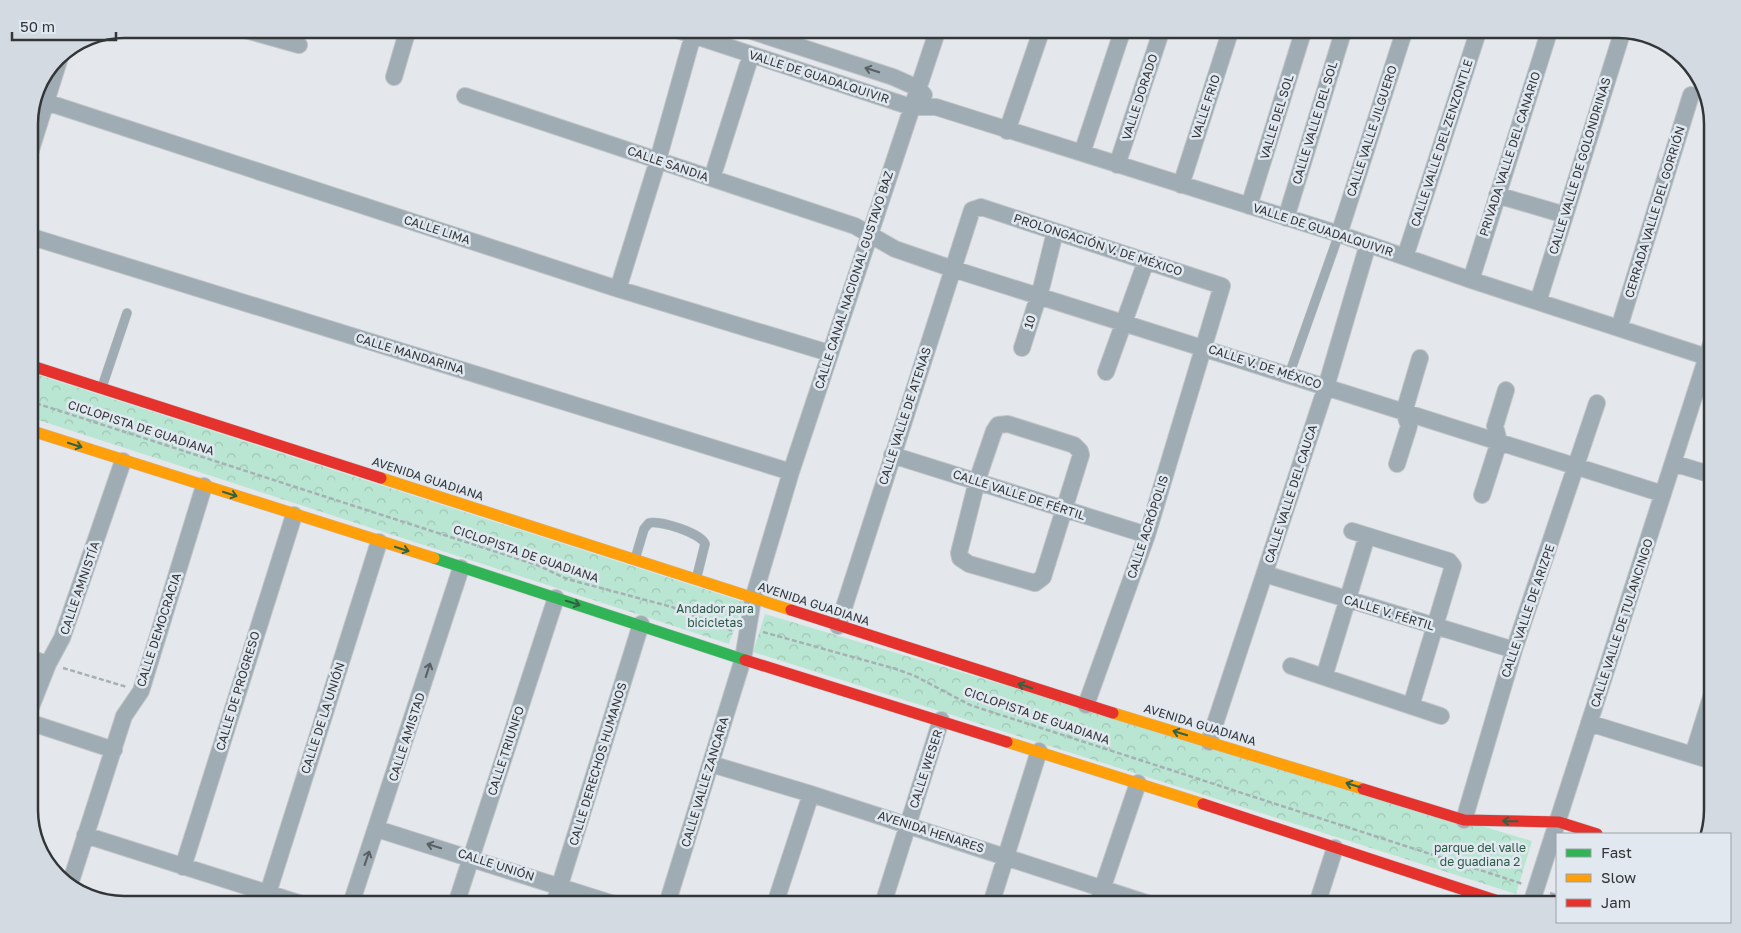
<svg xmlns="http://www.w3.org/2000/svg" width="1741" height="933" viewBox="0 0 1741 933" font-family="'Golos Text',sans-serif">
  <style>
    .forest { fill: url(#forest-crowns) }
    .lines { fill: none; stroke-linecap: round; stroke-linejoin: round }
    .lane-casing { stroke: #c1c4c7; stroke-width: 10 }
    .street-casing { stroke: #c1c4c7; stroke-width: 18 }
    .fast-casing { stroke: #c1c4c7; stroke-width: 12 }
    .slow-casing { stroke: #c1c4c7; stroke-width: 12 }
    .jam-casing { stroke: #c1c4c7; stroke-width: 12 }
    .path { stroke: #a7b0b5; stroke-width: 2.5; stroke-dasharray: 5 2.5; stroke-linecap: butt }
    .lane { stroke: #9facb3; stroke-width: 9 }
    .street { stroke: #9facb3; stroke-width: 16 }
    .fast { stroke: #30b455; stroke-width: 11 }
    .slow { stroke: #ff9f0a; stroke-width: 11 }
    .jam { stroke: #e5322d; stroke-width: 11 }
    .oneway { stroke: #595f64 }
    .oneway2 { stroke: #326243 }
    .labels { text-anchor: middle; stroke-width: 5; stroke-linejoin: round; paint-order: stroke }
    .street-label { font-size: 12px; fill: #333639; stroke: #e1e8f0 }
    .park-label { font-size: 12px; fill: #2b5a45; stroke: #e1e8f0 }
    .rim { fill: none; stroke: #333639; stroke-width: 2.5 }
  </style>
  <defs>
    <pattern id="forest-crowns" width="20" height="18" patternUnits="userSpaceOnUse" patternTransform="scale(1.25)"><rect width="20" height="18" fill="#b9e6d2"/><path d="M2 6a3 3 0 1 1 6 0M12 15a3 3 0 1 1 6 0" fill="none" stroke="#a0c6b5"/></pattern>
  </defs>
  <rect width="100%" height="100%" fill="#e4e8ec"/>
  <!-- forest -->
  <path class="forest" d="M29 372 744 602 729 644 29 417Z
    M765 614 1532 841 1516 894 753 652Z"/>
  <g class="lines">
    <!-- lane casing -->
    <g class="lane-casing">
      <path id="lane" d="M1289 375 1339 234
        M102 387 127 313
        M635 559 644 529 649 523C660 520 701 533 705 544L696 580"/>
    </g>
    <!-- street casing -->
    <g class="street-casing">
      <path id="street" d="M242 29 299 45
        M674 29 911 107H936L1339 234 1471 280 1707 357
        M745 29 893 77 918 88 924 95
        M394 77 408 29
        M465 96 855 226 895 249 953 269 1663 494
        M46 102 618 289 829 353
        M1007 131 1042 29
        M1082 153 1123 29
        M29 156 61 54
        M1117 165 1162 29
        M712 178 751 55
        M1181 185 1231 29
        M1497 195 1565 215
        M1249 206 1304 29
        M1286 218 1344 29
        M1339 234 1405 29
        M29 236 791 472
        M1405 257 1479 29
        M1471 280 1550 29
        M618 289 658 160 693 35
        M1538 302 1623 30
        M1619 328 1691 95
        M1022 348 1042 285 1055 232
        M1106 372 1146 261
        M1008 424 1074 445 1080 451 1081 455 1043 577 1035 583 969 564 960 558 959 553 977 481 994 431 998 425Z
        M892 455 1147 535
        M1673 463 1712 475
        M1397 464 1409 426 1404 412 1420 358
        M1482 495 1499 442 1495 426 1506 390
        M1352 531 1449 561 1453 566 1411 706
        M1265 574 1514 650
        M838 626 972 210 981 207 1222 286 1147 535 1086 705
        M29 658 48 664
        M1291 666 1441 716
        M1324 677 1367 536
        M29 712 48 664 62 638 123 461
        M29 722 114 750
        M1589 723 1712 761
        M1209 742 1326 387 1368 244
        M1693 755 1712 694
        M711 764 811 794 1150 904
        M1464 820 1514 650 1597 403
        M377 829 614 904
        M85 835 302 904
        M183 867 294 515
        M70 884 124 716 141 691 204 486
        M268 893 379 542
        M351 904 461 568
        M456 904 556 598
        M554 904 641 624
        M667 904 743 659 753 599 791 472 938 29
        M775 904 811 794
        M883 904 941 720
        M991 904 1039 751
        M1097 904 1138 783
        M1317 904 1335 848
        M1531 904 1712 341"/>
    </g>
    <!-- fast casing -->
    <g class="fast-casing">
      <path id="fast" d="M434 558 745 660"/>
    </g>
    <!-- slow casing -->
    <g class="slow-casing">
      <path id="slow" d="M29 430 434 558
        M381 478 791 610
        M1113 713 1363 789
        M1007 742 1203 804"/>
    </g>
    <!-- jam casing -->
    <g class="jam-casing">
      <path id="jam" d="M29 365 381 478
        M791 610 1113 713
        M745 660 1007 742
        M1363 789 1464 820 1559 822 1597 834
        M1203 804 1507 904"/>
    </g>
    <!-- path -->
    <path class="path" d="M29 401 537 565 567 579 672 607 733 631
      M763 632 896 669 915 676 970 705 1523 884
      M63 668 127 687
      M1550 893 1557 895"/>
    <!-- lane -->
    <use href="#lane" class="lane"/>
    <!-- street -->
    <use href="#street" class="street"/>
    <!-- fast -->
    <use href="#fast" class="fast"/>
    <!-- slow -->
    <use href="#slow" class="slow"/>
    <!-- jam -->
    <use href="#jam" class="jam"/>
  </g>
  <!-- one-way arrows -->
  <defs><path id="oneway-shaft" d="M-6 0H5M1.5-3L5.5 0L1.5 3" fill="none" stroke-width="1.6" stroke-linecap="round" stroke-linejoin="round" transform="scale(1.25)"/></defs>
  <g class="oneway">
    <use href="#oneway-shaft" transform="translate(872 70) rotate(-162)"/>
    <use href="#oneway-shaft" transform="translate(428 670) rotate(-72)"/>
    <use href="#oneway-shaft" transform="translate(434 846) rotate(-163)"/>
    <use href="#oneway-shaft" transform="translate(367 858) rotate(-71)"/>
  </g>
  <g class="oneway2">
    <use href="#oneway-shaft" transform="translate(75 445) rotate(18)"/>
    <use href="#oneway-shaft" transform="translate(230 494) rotate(18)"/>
    <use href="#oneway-shaft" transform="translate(402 549) rotate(18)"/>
    <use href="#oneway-shaft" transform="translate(573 603) rotate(17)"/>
    <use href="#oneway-shaft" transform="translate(1025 686) rotate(-162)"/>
    <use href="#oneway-shaft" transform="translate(1180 733) rotate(-163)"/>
    <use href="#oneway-shaft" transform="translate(1353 785) rotate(-163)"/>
    <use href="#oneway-shaft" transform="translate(1510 821) rotate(-179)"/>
  </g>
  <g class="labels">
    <!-- street labels -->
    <g class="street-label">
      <text transform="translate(819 77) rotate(18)" y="4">VALLE DE GUADALQUIVIR</text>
      <text transform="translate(1140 97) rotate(-72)" y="4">VALLE DORADO</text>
      <text transform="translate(1206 107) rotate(-72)" y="4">VALLE FRIO</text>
      <text transform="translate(1277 117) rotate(-73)" y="4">VALLE DEL SOL</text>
      <text transform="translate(1315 123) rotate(-73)" y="4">CALLE VALLE DEL SOL</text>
      <text transform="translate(1372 131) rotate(-72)" y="4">CALLE VALLE JILGUERO</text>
      <text transform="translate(1442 143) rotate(-72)" y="4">CALLE VALLE DEL ZENZONTLE</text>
      <text transform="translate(1510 154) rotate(-72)" y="4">PRIVADA VALLE DEL CANARIO</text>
      <text transform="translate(668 164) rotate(19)" y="4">CALLE SANDIA</text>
      <text transform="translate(1580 166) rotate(-73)" y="4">CALLE VALLE DE GOLONDRINAS</text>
      <text transform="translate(1655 212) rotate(-73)" y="4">CERRADA VALLE DEL GORRIÓN</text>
      <text transform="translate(437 230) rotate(18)" y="4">CALLE LIMA</text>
      <text transform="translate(1323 230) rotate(18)" y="4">VALLE DE GUADALQUIVIR</text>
      <text transform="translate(1098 245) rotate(18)" y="4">PROLONGACIÓN V. DE MÉXICO</text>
      <text transform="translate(854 280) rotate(-72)" y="4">CALLE CANAL NACIONAL GUSTAVO BAZ</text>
      <text transform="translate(1030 322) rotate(-72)" y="4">10</text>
      <text transform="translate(410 354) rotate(17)" y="4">CALLE MANDARINA</text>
      <text transform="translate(1265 367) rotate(18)" y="4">CALLE V. DE MÉXICO</text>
      <text transform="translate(905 416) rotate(-72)" y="4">CALLE VALLE DE ATENAS</text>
      <text transform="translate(141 428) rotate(18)" y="4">CICLOPISTA DE GUADIANA</text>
      <text transform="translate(428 479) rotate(18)" y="4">AVENIDA GUADIANA</text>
      <text transform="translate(1291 494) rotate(-72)" y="4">CALLE VALLE DEL CAUCA</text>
      <text transform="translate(1019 495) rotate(18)" y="4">CALLE VALLE DE FÉRTIL</text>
      <text transform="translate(1148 527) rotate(-72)" y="4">CALLE ACRÓPOLIS</text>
      <text transform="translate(526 554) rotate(19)" y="4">CICLOPISTA DE GUADIANA</text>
      <text transform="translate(80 588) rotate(-71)" y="4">CALLE AMNISTÍA</text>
      <text transform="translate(814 604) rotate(18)" y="4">AVENIDA GUADIANA</text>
      <text transform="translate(1528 611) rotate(-71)" y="4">CALLE VALLE DE ARIZPE</text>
      <text transform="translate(1389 613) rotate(17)" y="4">CALLE V. FÉRTIL</text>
      <text transform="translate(1622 623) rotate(-72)" y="4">CALLE VALLE DE TULANCINGO</text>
      <text transform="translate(159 630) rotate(-72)" y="4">CALLE DEMOCRACIA</text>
      <text transform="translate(238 691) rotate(-73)" y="4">CALLE DE PROGRESO</text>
      <text transform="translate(1037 716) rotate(19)" y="4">CICLOPISTA DE GUADIANA</text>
      <text transform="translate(323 718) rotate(-72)" y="4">CALLE DE LA UNIÓN</text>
      <text transform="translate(1200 725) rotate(17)" y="4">AVENIDA GUADIANA</text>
      <text transform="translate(407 737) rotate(-72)" y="4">CALLE AMISTAD</text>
      <text transform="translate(506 751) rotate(-72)" y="4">CALLE TRIUNFO</text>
      <text transform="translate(598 764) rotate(-73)" y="4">CALLE DERECHOS HUMANOS</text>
      <text transform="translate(926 769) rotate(-72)" y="4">CALLE WESER</text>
      <text transform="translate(705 782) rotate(-73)" y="4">CALLE VALLE ZANCARA</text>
      <text transform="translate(931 832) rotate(18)" y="4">AVENIDA HENARES</text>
      <text transform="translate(496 865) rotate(18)" y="4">CALLE UNIÓN</text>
    </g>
    <!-- park labels -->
    <g class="park-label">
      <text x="715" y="613">Andador para<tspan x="715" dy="14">bicicletas</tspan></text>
      <text x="1480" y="852">parque del valle<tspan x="1480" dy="14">de guadiana 2</tspan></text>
    </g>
  </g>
  <!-- crop -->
  <path d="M0 0H1741V933H0ZM124 38H1618A86 86 0 0 1 1704 124V810A86 86 0 0 1 1618 896H124A86 86 0 0 1 38 810V124A86 86 0 0 1 124 38Z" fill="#d3dae1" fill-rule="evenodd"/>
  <path class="rim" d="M124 38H1618A86 86 0 0 1 1704 124V810A86 86 0 0 1 1618 896H124A86 86 0 0 1 38 810V124A86 86 0 0 1 124 38Z"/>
  <!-- legend -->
  <rect x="1556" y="833" width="175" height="90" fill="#e1e8f0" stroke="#9ba1a7"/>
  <rect x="1566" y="849" width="25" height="8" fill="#30b455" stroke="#9ba1a7"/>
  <text x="1601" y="858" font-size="15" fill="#333639">Fast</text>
  <rect x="1566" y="874" width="25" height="8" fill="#ff9f0a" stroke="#9ba1a7"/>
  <text x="1601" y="883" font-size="15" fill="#333639">Slow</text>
  <rect x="1566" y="899" width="25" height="8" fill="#e5322d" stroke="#9ba1a7"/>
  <text x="1601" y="908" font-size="15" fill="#333639">Jam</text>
  <!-- scale -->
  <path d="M12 32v8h104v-8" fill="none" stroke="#333639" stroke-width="2.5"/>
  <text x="20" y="32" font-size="15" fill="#333639" stroke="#e1e8f0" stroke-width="4" paint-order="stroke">50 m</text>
</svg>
